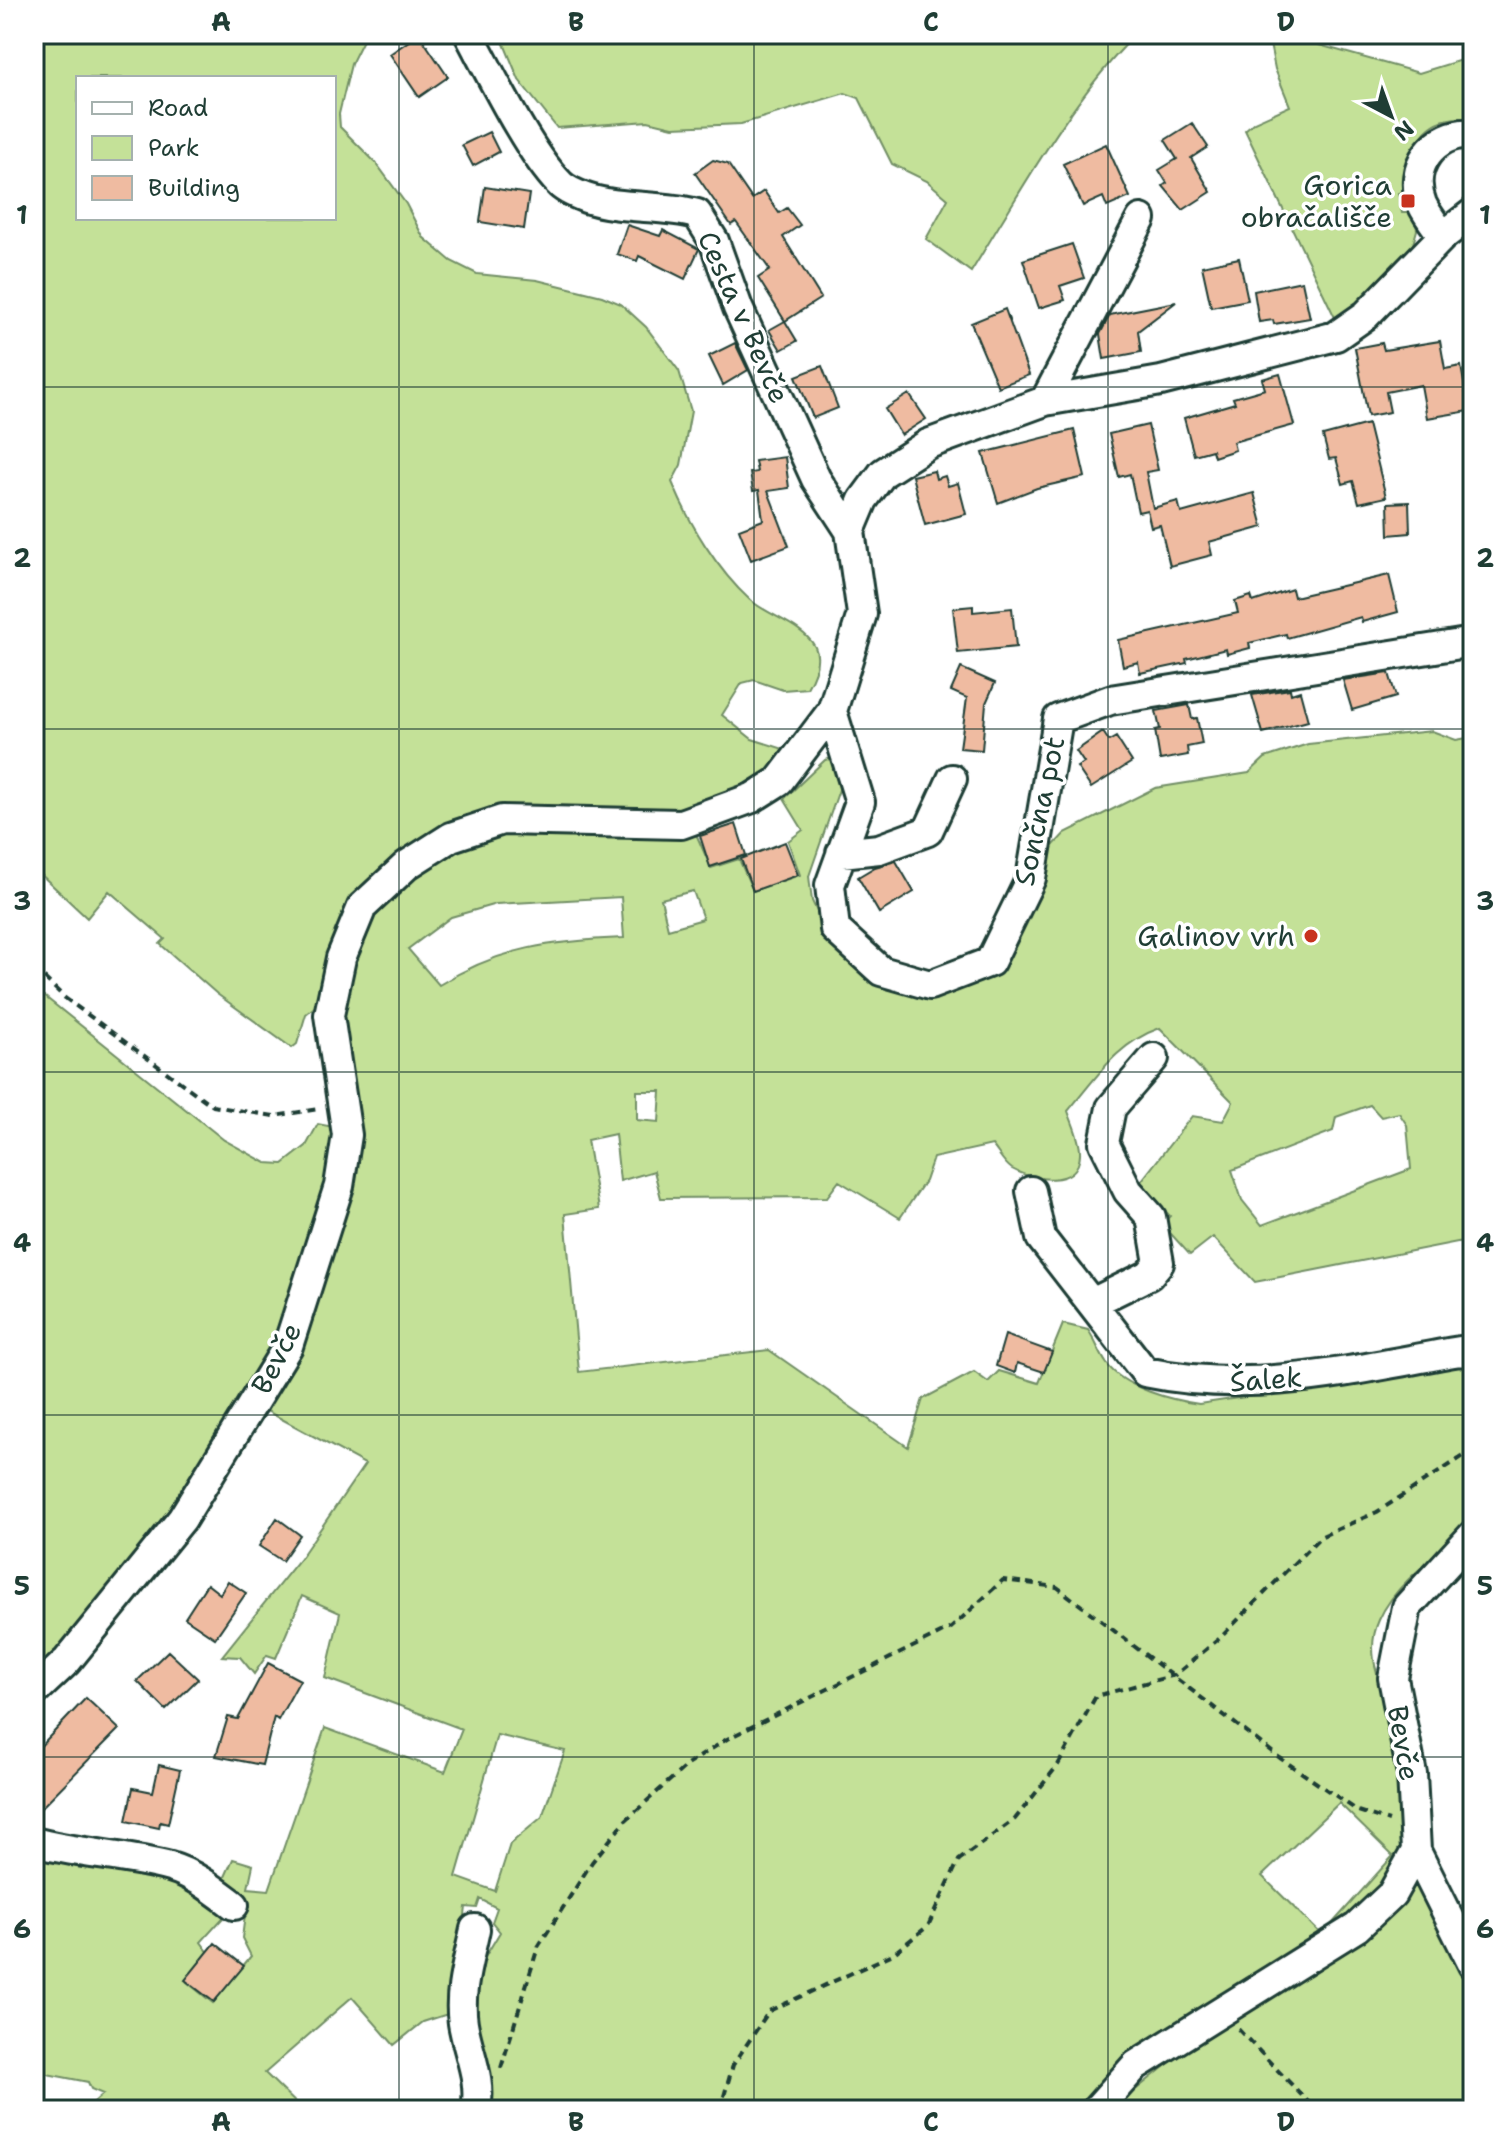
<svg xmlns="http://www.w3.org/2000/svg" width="1507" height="2144" viewBox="0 0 1507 2144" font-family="'Shantell Sans',sans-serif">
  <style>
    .green { fill: #c4e198; stroke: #728f66; stroke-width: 2; fill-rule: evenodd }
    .building { fill: #efbba1; stroke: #1f3d34; stroke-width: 2 }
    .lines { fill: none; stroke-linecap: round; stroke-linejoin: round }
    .minor-casing { stroke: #1f3d34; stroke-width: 34 }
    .path { stroke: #1f3d34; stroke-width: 4; stroke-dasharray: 8 6; stroke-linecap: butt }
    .minor { stroke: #fff; stroke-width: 28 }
    .grid { fill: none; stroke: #1f3d34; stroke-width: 2; stroke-opacity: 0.55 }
    .poi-dot { fill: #c8321e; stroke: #fff; stroke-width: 3 }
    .labels { text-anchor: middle; stroke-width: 7; stroke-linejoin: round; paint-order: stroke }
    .poi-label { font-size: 28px; fill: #1f3d34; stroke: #fff; text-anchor: end }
    .street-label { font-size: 28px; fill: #1f3d34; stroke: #fff }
    .neatline { fill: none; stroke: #1f3d34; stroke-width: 3 }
    .grid-label { font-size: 26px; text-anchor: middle; font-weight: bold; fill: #1f3d34 }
  </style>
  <rect width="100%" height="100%" fill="#fff"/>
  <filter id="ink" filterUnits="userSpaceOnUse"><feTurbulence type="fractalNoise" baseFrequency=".0125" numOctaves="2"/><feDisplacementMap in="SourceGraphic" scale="16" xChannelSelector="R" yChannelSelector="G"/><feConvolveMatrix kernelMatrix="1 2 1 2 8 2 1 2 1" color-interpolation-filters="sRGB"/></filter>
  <g filter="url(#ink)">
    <!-- green -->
    <path class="green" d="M34 34H366L351 64 339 114 340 127 376 163 406 204 423 237 451 261 477 274 537 280 602 296 621 304 646 327 679 371 691 411 681 465 672 482C689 523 717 570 750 600 769 616 803 625 815 647 821 660 814 676 807 688L783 690 754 680 742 683 722 715 752 739 793 752 772 776 675 817 544 807 496 814 423 839 330 966 317 1005 306 1014 297 1044 292 1048 217 994 160 944 165 939 109 891 87 918 34 868ZM78 78H334V218H78Z
      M500 34H1136C1069 102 1021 191 971 272L926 239 948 199 927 181 892 164 859 98 845 93 741 124 673 127 648 121 557 128 519 80Z
      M1268 34H1320L1319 45 1419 73 1461 60 1473 66V119C1422 112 1409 148 1410 190L1398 193 1402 213H1415L1417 230 1411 251 1339 326 1245 130 1254 122 1290 106 1275 69Z
      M1432 731 1456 740 1473 737V1105L1469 1107 1473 1116V1239L1255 1282 1213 1237 1190 1255 1162 1224 1170 1216 1139 1184 1192 1116 1223 1121 1233 1102 1160 1028C1117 1043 1097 1077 1068 1111 1072 1123 1081 1141 1080 1154 1079 1189 1031 1180 1012 1169 1004 1164 998 1152 992 1145L933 1158 925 1181 900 1218 839 1181 827 1197 661 1198 654 1171 620 1181 615 1134 587 1140 599 1209 565 1214 579 1372 769 1350 908 1447 923 1399 974 1372 988 1382 999 1371 1039 1383 1063 1324 1088 1330C1096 1341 1099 1353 1107 1364 1124 1388 1171 1400 1199 1404L1449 1366H1473V1525C1441 1553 1396 1581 1379 1620 1363 1655 1383 1686 1392 1719 1402 1754 1411 1824 1401 1859 1398 1873 1384 1889 1377 1901L1083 2110H483L470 1982 500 1932 492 1922 497 1908 480 1899 477 1908 466 1907 454 2012 423 2022 394 2045 352 1997 265 2073 303 2110H85L103 2094 91 2089 88 2082 37 2072 34 2077V1827L90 1839 231 1909 201 1942 209 1953 187 1982 213 2003 251 1956 242 1938 245 1915 224 1879 233 1859 253 1865 248 1888 269 1890 325 1728 445 1772 462 1729 325 1678 340 1613 302 1596 276 1658 267 1655 254 1674 240 1657 222 1656 299 1560 365 1464 265 1410 276 1391 357 1150 359 1115 346 1065 341 1013 354 948 379 906 425 862 504 831 693 827 711 868 739 859 753 891 800 875 788 841 803 830 784 799 825 760 837 757 842 781 809 876 812 901 821 920 840 944 928 976 985 954 1043 874 1052 847 1065 833 1155 788 1249 773 1265 758 1308 744ZM693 891 703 919 668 929 661 899ZM621 897 624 938C553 941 500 947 439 985L408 949 451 917 496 904ZM637 1091H661L659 1122 637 1120ZM1370 1105 1381 1117 1399 1113 1407 1125 1411 1169 1262 1225 1242 1200 1232 1170 1333 1131 1336 1117ZM497 1735 565 1751 542 1817 510 1844 495 1891 456 1877ZM1339 1803 1393 1856 1322 1935 1262 1876Z
      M34 988 224 1140 266 1163 283 1164 306 1146 318 1124 339 1128C326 1181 318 1243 299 1294 243 1440 136 1562 34 1678Z
      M1415 1880 1435 1907 1473 1982V2110H1111L1223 2019Z"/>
    <!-- building -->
    <path class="building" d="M419 34 448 77 419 97 390 54Z
      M1192 123 1208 147 1191 158 1211 192 1183 210 1163 186 1167 183 1159 170 1177 159 1165 140Z
      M489 132 499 152 473 166 462 145Z
      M1106 144 1130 197 1107 207 1103 197 1083 206 1063 164Z
      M713 160 728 164 752 199 764 191 779 213 787 208 800 225 783 237 821 298 785 321 758 278 770 270 736 222 731 225 695 173Z
      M485 187 529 194 524 229 480 222Z
      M627 225 660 236 663 230 699 249 685 279 639 256 637 261 617 254Z
      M1072 244 1084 278 1060 286 1065 300 1039 308 1023 260Z
      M1239 258 1248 300 1211 307 1202 266Z
      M1302 281 1310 318 1274 324 1273 320 1259 322 1254 291Z
      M1176 302 1138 331 1141 352 1104 359 1100 334 1110 315Z
      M1005 309 1029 375 998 387 971 323Z
      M785 321 797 341 781 350 769 330Z
      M1440 341 1445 369 1461 366 1469 411 1427 418 1421 385 1386 392 1390 412 1368 416 1355 348 1382 343 1384 350Z
      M735 343 748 370 723 385 709 356Z
      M822 366 838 408 813 418 796 376Z
      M1280 374 1294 425 1233 442 1235 450 1214 457 1212 450 1194 455 1184 418 1235 403 1233 398 1265 389 1262 379Z
      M909 394 926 419 901 435 885 409Z
      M1368 424 1386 497 1359 503 1353 481 1343 484 1336 458 1329 459 1323 436Z
      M1148 425 1158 470 1146 472 1153 508 1178 501 1181 513 1254 493 1263 527 1209 542 1212 555 1170 566 1160 525 1151 527 1147 510 1138 512 1130 474 1119 477 1109 434Z
      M1074 430 1085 477 1037 488 998 503 983 453Z
      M785 457 789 488 768 491 789 546 751 560 739 529 763 520 759 490 753 491 750 473 757 472 755 461Z
      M934 471 936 479 945 476 948 486 958 483 966 514 925 525 912 476Z
      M1409 502 1410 533 1389 535 1388 503Z
      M1389 575 1398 612 1362 622 1361 617 1287 638 1286 634 1249 643 1250 648 1227 654 1226 649 1186 659 1187 663 1140 673 1138 662 1123 666 1118 640 1238 613 1235 601 1251 596 1253 602 1292 589 1294 597Z
      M973 606V612L1012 608 1016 647 958 653 953 608Z
      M961 668 995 683 986 703 982 750 960 748 967 698 951 691Z
      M1389 673 1396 697 1352 710 1343 680Z
      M1290 689 1291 694 1300 691 1308 721 1263 733 1252 695Z
      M1189 705 1192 719 1197 718 1202 744 1187 747 1188 755 1160 760 1155 730 1160 729 1156 711Z
      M1103 732 1109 741 1116 737 1132 762 1091 788 1077 767 1084 763 1076 751Z
      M736 824 746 855 710 867 700 836Z
      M785 842 798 875 753 891 741 859Z
      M896 861 914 892 879 913 858 877 875 867Z
      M1005 1335 1052 1352 1044 1372 1017 1363 1015 1373 996 1366Z
      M277 1518 300 1535 282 1561 259 1546Z
      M228 1581 246 1593 215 1638 185 1618 207 1584 220 1594Z
      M168 1651 198 1679 166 1710 137 1681Z
      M268 1663 300 1680 278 1720 274 1717 262 1765 216 1756 228 1717 238 1719Z
      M86 1698 119 1729 34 1815V1753Z
      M159 1765 180 1770 168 1824 160 1822 159 1828 126 1821 133 1788 153 1792Z
      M215 1943 244 1966 214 2002 185 1980Z"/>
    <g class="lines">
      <!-- minor casing -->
      <g class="minor-casing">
        <path id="minor" d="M469 34C491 75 528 151 559 183 565 190 578 195 586 198 622 210 661 204 697 214L714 241 738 308 816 479 850 531
          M1443 236C1436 226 1427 215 1422 204 1407 167 1434 131 1473 134
          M1045 401 1141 219
          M832 711 860 802 830 885 835 929 881 971 930 985 990 962 1031 878 1058 719 1110 700 1473 642
          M841 853 879 849 928 831 952 779
          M1031 1191 1041 1238 1145 1372C1256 1395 1350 1370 1460 1351L1473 1353
          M1092 1303 1149 1275 1159 1263 1151 1217 1128 1191 1104 1143 1111 1108 1154 1058
          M1473 1535 1407 1607 1393 1678 1412 1774 1416 1851 1473 1965
          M34 1692 67 1661 182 1519 288 1346 339 1186 347 1135 329 1015 341 958 362 907 407 865 451 837 502 820 681 824 752 798 779 781 832 711 862 614 850 531 863 500 883 473 928 444 1045 401 1161 381 1336 336 1366 315 1443 236 1473 213
          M34 1842C78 1854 126 1855 170 1867 194 1874 214 1890 234 1905
          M475 1929C469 1959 458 1992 463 2023 468 2054 482 2078 476 2110
          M1096 2110 1136 2065 1357 1927 1392 1894 1416 1851"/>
      </g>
      <!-- path -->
      <path class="path" d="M34 968 65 998 213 1106 274 1116 319 1109
        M1238 2029 1316 2110
        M501 2068 538 1947 592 1862 626 1820 687 1765 727 1739 951 1628 1003 1580 1057 1587 1280 1758 1358 1811 1389 1821
        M720 2110 733 2065 769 2011 893 1954 928 1926 959 1860 1015 1819 1058 1765 1096 1696 1175 1675 1220 1638 1320 1537 1377 1512 1473 1450"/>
      <!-- minor -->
      <use href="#minor" class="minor"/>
    </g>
  </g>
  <!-- grid -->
  <path class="grid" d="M399 34V2110M754 34V2110M1108 34V2110M34 387H1473M34 729H1473M34 1072H1473M34 1415H1473M34 1757H1473"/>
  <!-- markers -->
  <g class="poi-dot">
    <rect x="1400" y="193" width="16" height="16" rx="4"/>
    <circle cx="1311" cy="936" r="8"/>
  </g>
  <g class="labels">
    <!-- poi labels -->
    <g class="poi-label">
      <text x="1392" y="195">Gorica<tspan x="1392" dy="32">obračališče</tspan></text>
      <text x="1295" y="946">Galinov vrh</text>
    </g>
    <!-- street labels -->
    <g class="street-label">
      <text transform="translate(744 317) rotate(66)" y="10">Cesta v Bevče</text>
      <text transform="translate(1039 811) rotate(-78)" y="10">Sončna pot</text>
      <text transform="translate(276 1358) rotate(-63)" y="10">Bevče</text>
      <text transform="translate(1266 1379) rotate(-4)" y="10">Šalek</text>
      <text transform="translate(1404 1743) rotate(80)" y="10">Bevče</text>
    </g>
  </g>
  <!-- margin -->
  <rect width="1507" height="2144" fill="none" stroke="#fff" stroke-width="88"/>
  <!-- legend -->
  <rect x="76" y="76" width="260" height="144" fill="#ffffff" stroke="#a5b1ae" stroke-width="2"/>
  <rect x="92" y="102" width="40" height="12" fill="#ffffff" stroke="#a5b1ae" stroke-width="2"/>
  <text x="148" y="116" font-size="24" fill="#1f3d34">Road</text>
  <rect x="92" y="136" width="40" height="24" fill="#c4e198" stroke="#a5b1ae" stroke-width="2"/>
  <text x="148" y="156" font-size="24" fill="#1f3d34">Park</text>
  <rect x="92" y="176" width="40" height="24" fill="#efbba1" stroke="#a5b1ae" stroke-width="2"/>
  <text x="148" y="196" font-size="24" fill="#1f3d34">Building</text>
  <!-- north arrow -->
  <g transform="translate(1391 116) rotate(139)" stroke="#ffffff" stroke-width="6" paint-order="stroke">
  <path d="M0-6L14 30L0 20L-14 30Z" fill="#1f3d34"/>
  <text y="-12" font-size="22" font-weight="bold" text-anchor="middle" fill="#1f3d34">N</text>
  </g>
  <rect x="44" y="44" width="1419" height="2056" class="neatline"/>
  <g class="grid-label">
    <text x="221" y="31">A</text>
    <text x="576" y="31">B</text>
    <text x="931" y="31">C</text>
    <text x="1286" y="31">D</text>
    <text x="22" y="224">1</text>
    <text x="1485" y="224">1</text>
    <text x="22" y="567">2</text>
    <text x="1485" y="567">2</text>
    <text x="22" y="910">3</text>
    <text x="1485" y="910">3</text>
    <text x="22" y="1252">4</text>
    <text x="1485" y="1252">4</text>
    <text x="22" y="1595">5</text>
    <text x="1485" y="1595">5</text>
    <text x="22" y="1938">6</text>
    <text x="1485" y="1938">6</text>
    <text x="221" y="2131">A</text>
    <text x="576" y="2131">B</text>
    <text x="931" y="2131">C</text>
    <text x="1286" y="2131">D</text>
  </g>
</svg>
